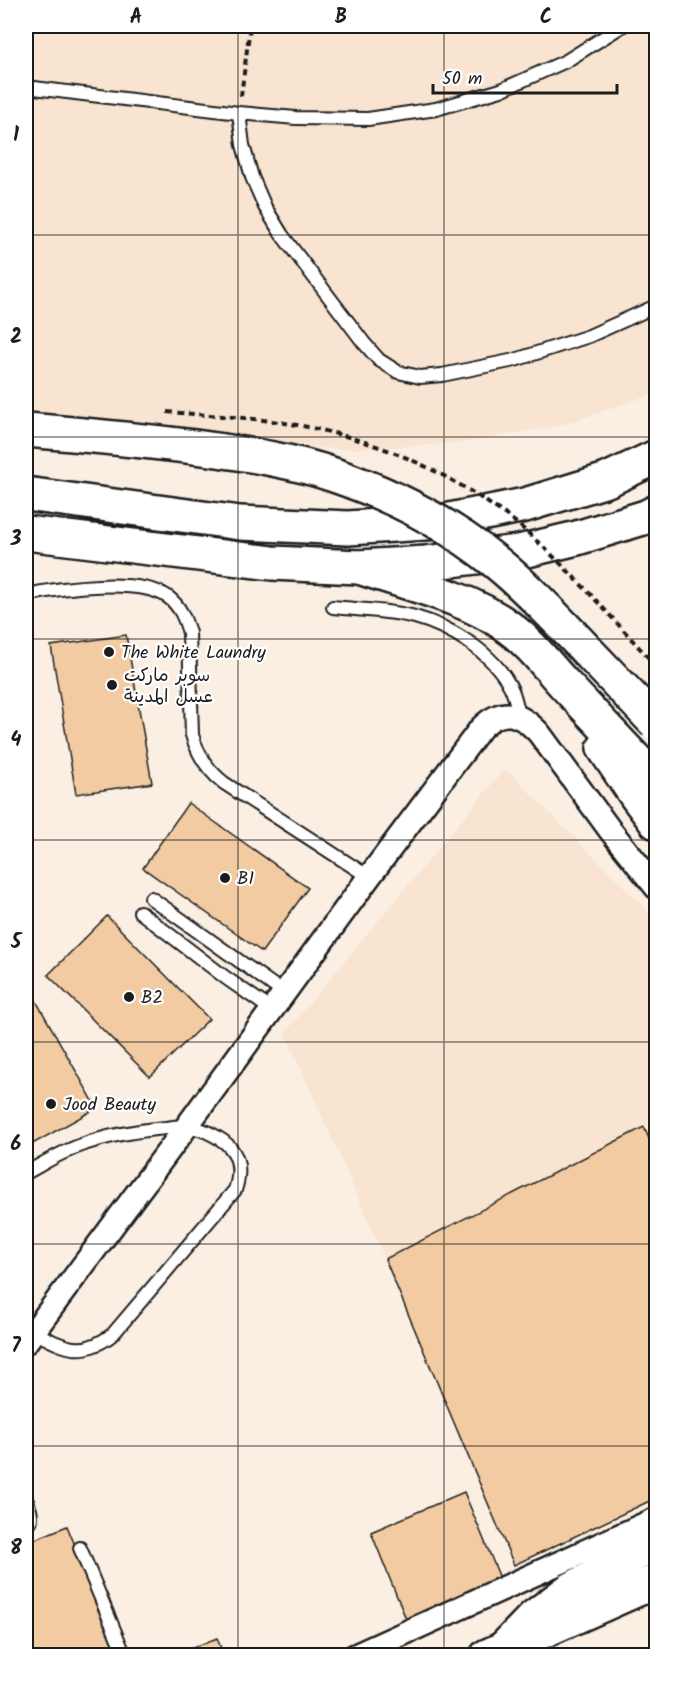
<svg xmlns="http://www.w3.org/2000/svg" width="682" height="1681" viewBox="0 0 682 1681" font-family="Kalam,'Playpen Sans Arabic',sans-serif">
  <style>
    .built { fill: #f8e4d0 }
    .building { fill: #f2cba2; stroke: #1c1c1c; stroke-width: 1.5 }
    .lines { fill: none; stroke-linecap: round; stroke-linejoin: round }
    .service-casing { stroke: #1c1c1c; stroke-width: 16 }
    .minor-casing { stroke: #1c1c1c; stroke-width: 27 }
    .secondary-casing { stroke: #1c1c1c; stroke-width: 38 }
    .primary-casing { stroke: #1c1c1c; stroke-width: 38 }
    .trunk-casing { stroke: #1c1c1c; stroke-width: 38 }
    .path { stroke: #1c1c1c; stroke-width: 4; stroke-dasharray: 6 4.5; stroke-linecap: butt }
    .service { stroke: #fff; stroke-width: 12 }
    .minor { stroke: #fff; stroke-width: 22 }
    .secondary { stroke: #fff; stroke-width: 33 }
    .primary { stroke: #fff; stroke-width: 33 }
    .trunk { stroke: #fff; stroke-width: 33 }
    .trunk-bridge-casing { stroke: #1c1c1c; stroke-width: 38; stroke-linecap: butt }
    .path-bridge { stroke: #1c1c1c; stroke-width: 4; stroke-dasharray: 6 4.5; stroke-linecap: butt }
    .trunk-bridge { stroke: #fff; stroke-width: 33 }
    .grid { fill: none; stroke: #1c1c1c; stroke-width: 1.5; stroke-opacity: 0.55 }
    .poi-dot { fill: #1c1c1c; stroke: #fff; stroke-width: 2 }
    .labels { text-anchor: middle; stroke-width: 4.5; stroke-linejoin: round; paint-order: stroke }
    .poi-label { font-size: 18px; fill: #1c1c1c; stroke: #fff; text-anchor: start }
    .neatline { fill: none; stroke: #1c1c1c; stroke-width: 2 }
    .grid-label { font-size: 20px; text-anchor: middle; font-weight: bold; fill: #1c1c1c }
  </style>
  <rect width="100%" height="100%" fill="#fbefe3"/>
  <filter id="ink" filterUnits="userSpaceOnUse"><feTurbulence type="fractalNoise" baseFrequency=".0167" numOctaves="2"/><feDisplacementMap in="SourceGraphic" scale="12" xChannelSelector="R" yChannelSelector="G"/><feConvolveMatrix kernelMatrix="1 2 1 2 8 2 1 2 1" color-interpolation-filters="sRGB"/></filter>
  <g filter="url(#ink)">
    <!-- built -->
    <path class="built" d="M26 26H656V393L565 424 463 443 354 449 253 446 26 415Z
      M505 768 656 919V1498L514 1565 385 1259 285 1033Z"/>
    <!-- building -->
    <path class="building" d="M126 635 152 783 76 794 51 646Z
      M188 803 308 888 262 952 143 868Z
      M107 916 209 1019 150 1077 48 975Z
      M27 985 97 1108 29 1146 26 1139V986Z
      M644 1127 656 1155V1498L514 1565 385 1259Z
      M464 1492 500 1578 406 1619 371 1532Z
      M67 1526 121 1656H26V1543Z
      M217 1638 224 1656H172Z"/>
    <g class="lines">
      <!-- service casing -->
      <g class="service-casing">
        <path id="service" d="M26 87 239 113 296 118 368 119 436 109 501 90 566 61 622 26
          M239 113 243 145 252 177 265 207 282 235 364 343 379 360 398 372 420 377 442 375 515 360 589 336 656 306
          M26 595C60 588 138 577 168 597 180 606 185 619 189 633L192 735C198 755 207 770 224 783L369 877
          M333 607C360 610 389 610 415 617 451 627 492 652 510 686 515 695 517 706 519 716
          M151 898 284 993
          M140 912 226 978 272 1010
          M26 1173C39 1166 53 1157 67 1151 97 1137 132 1131 166 1128 173 1127 182 1126 189 1127 201 1128 213 1134 223 1141 240 1153 241 1172 235 1190L113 1334C81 1359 64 1347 32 1331
          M26 1499C30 1510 35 1519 26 1528
          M80 1548 125 1656"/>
      </g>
      <!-- minor casing -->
      <g class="minor-casing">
        <path id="minor" d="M26 1342 187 1126 369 877 481 728C503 706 520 713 539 733L610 830 656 887
          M354 1656 656 1519"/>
      </g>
      <!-- secondary casing -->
      <g class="secondary-casing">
        <path id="secondary" d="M26 494 240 523 348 528 440 522 525 505 607 480 656 457
          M26 533 272 563 359 567 426 563 519 552 577 538 646 517 656 512"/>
      </g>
      <!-- primary casing -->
      <g class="primary-casing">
        <path id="primary" d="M487 1656 656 1581"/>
      </g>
      <!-- trunk casing -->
      <g class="trunk-casing">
        <path id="trunk" d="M359 567C406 583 467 597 507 626 531 643 548 667 568 688 597 719 627 750 656 781
          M604 748 635 794 656 822
          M506 1646 534 1617 570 1590 656 1543"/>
      </g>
      <!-- path -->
      <path class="path" d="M241 96 250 26"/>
      <!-- service -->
      <use href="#service" class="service"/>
      <!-- minor -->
      <use href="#minor" class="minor"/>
      <!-- secondary -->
      <use href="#secondary" class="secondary"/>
      <!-- primary -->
      <use href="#primary" class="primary"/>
      <!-- trunk -->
      <use href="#trunk" class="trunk"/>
      <!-- trunk-bridge casing -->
      <g class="trunk-bridge-casing">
        <path id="trunk-bridge" d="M26 430C87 435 149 441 210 449 252 455 294 461 334 475 393 495 449 524 497 563 524 585 548 610 572 635 600 664 628 694 656 723"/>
      </g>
      <!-- path-bridge -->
      <path class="path-bridge" d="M167 412C218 416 271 418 321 430 383 444 442 470 494 507 503 513 512 519 520 526 569 568 612 618 656 666"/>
      <!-- trunk-bridge -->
      <use href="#trunk-bridge" class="trunk-bridge"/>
    </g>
  </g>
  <!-- grid -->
  <path class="grid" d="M238 26V1656M444 26V1656M26 235H656M26 437H656M26 639H656M26 840H656M26 1042H656M26 1244H656M26 1446H656"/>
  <!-- markers -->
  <g class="poi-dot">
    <circle cx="109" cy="652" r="6"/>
    <circle cx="112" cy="685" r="6"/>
    <circle cx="225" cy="878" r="6"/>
    <circle cx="129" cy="997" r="6"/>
    <circle cx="51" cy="1104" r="6"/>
  </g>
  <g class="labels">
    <!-- poi labels -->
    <g class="poi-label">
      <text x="121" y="658">The White Laundry</text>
      <text x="124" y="681">سوبر ماركت<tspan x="124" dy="21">عسل المدينة</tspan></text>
      <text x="237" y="884">B1</text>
      <text x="141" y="1003">B2</text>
      <text x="63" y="1110">Jood Beauty</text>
    </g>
  </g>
  <!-- margin -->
  <rect width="682" height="1681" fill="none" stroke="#fff" stroke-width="66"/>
  <!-- scale -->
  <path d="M433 84v9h184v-9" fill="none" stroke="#1c1c1c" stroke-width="3"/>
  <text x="442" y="84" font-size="18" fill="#1c1c1c" stroke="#ffffff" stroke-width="4.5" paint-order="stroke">50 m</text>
  <rect x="33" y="33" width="616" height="1615" class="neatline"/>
  <g class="grid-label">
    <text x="136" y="23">A</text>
    <text x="341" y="23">B</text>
    <text x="546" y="23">C</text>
    <text x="16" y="141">1</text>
    <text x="16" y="343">2</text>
    <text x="16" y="545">3</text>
    <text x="16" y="746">4</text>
    <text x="16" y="948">5</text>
    <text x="16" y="1150">6</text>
    <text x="16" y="1352">7</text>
    <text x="16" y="1554">8</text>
  </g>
</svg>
